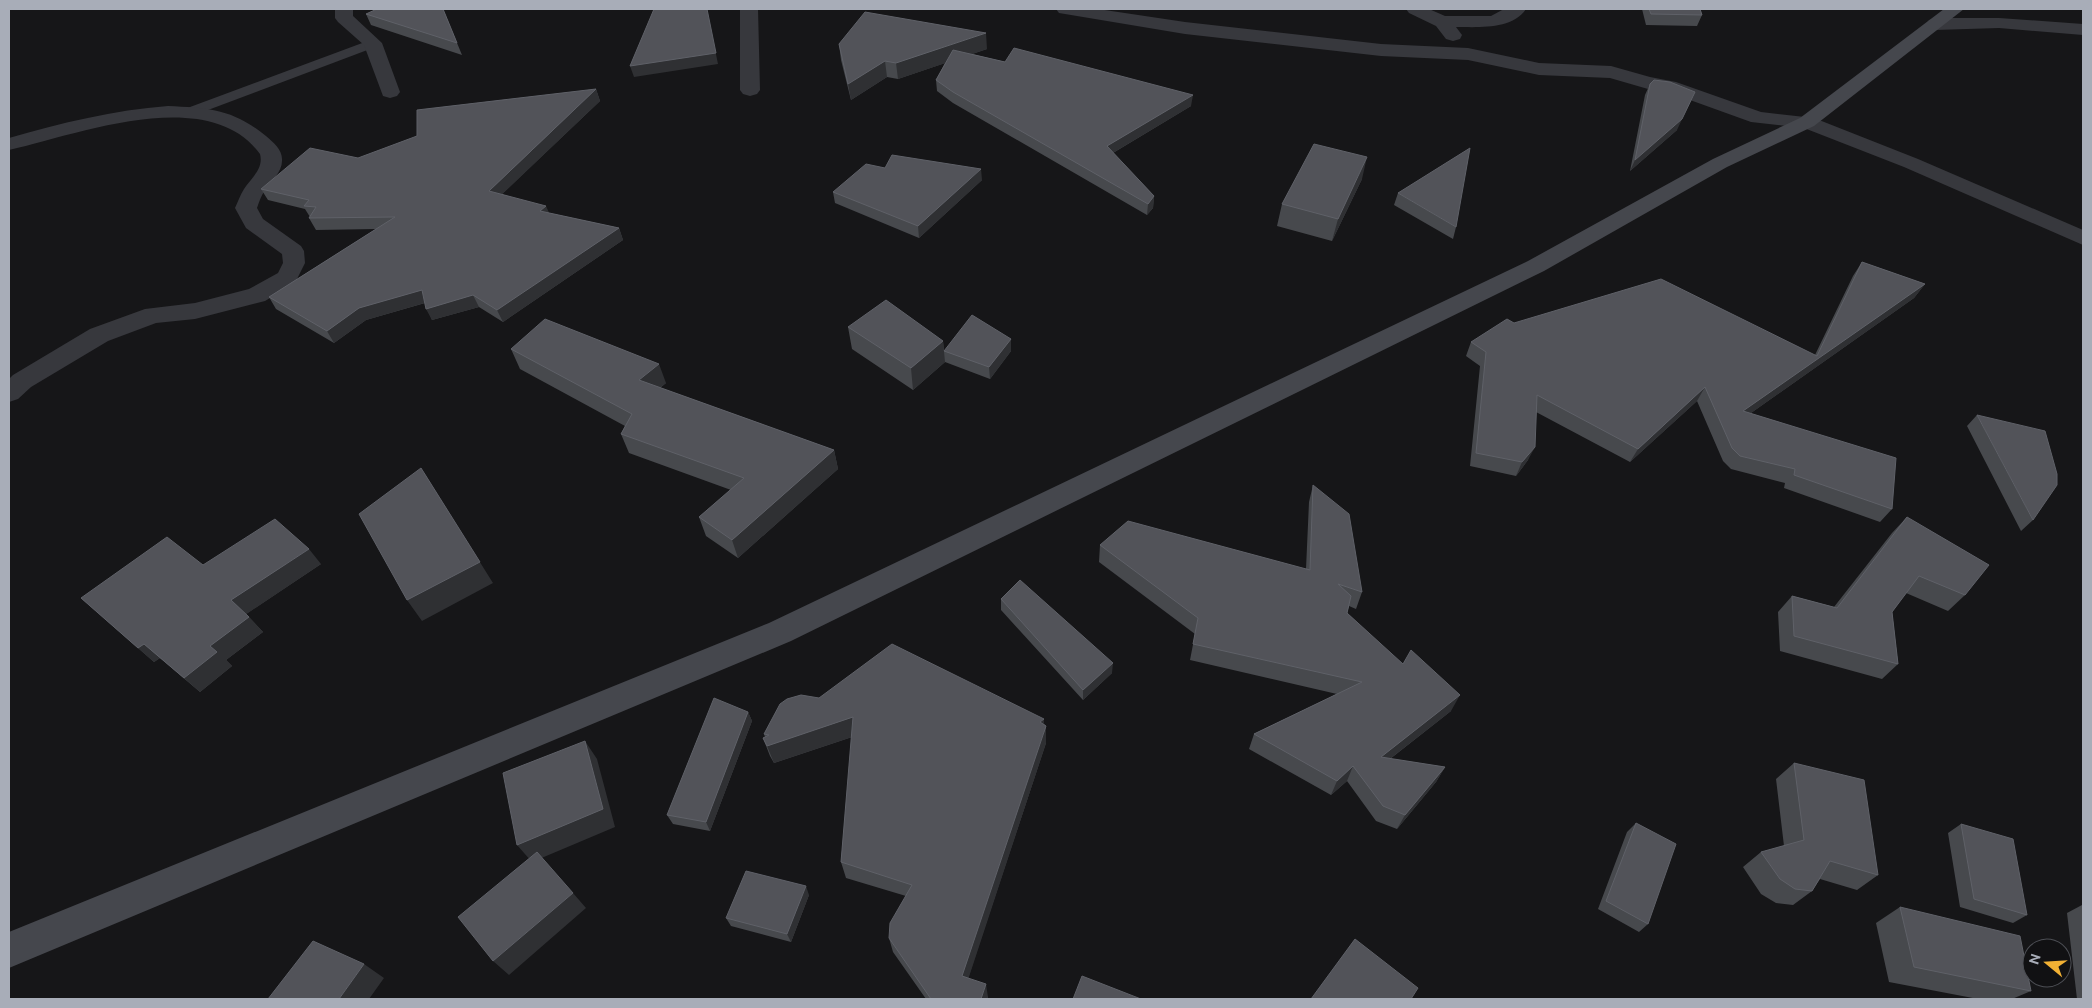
<svg xmlns="http://www.w3.org/2000/svg" width="2092" height="1008" viewBox="0 0 2092 1008" font-family="Ubuntu,sans-serif">
  <style>
    .lines { fill: none; stroke-linecap: round; stroke-linejoin: round }
    .lane { fill: #37383d; fill-rule: evenodd }
    .street { fill: #37383d; fill-rule: evenodd }
    .secondary { fill: #45474d; fill-rule: evenodd }
    .wall { fill: #47494d }
    .shaded-wall { fill: #2f3033 }
    .building { fill: #525359; stroke: #5f6168 }
  </style>
  <rect width="100%" height="100%" fill="#161618"/>
  <g class="lines">
    <!-- lane -->
    <path class="lane" d="M373 39 379 43 378 46 192 116 187 117 180 113 182 110Z"/>
    <!-- street -->
    <path class="street" d="M335 9H353V16L382 43 400 92 397 96 390 98 383 96 364 45 338 22 335 18Z
      M740 9H758L760 90 757 94 750 96 743 94 740 90Z
      M1056 9H1098L1185 22 1381 44 1468 48 1539 63 1611 66 1650 77 1676 82 1761 112 1814 118 1918 159 2083 230V245L1904 167 1804 128 1751 122 1665 91 1648 89 1610 78 1539 75 1468 60 1381 56 1185 34 1059 13Z
      M1406 9H1429L1445 16H1491L1504 9H1526C1512 30 1478 27 1456 27L1462 35 1460 39 1453 41 1446 39 1436 26 1409 13Z
      M1935 18H1999L2083 24V35L1999 28 1935 30 1929 28 1926 24 1929 20Z
      M168 106C209 108 233 109 266 136 273 142 283 150 282 161 282 172 271 181 265 190 261 196 259 202 257 208L263 219 301 246 304 251 305 263 295 283 265 301 195 319 156 323 108 341 31 387 18 399 9 402V379L13 375 90 329 145 309 195 303 249 289 278 273 283 263 282 254 246 228 235 208C238 202 240 195 244 189 251 178 264 169 260 154 208 83 77 135 9 150V138C61 123 114 110 168 106Z"/>
    <!-- secondary -->
    <path class="secondary" d="M1944 9H1964L1814 126 1727 167 1544 271 791 641 9 968V932L769 623 1528 261 1713 159 1800 118Z"/>
  </g>
  <!-- wall -->
  <path class="wall" d="M443 9 462 55 371 25 366 14Z
    M1642 9H1700L1702 15 1697 26 1646 25Z
    M839 44 987 49 972 54 1191 106 1113 153 1154 196 1153 208 1147 215 953 103 937 91 936 80 945 63 898 79 887 77 851 100 841 60Z
    M1650 84 1677 130 1630 171 1645 95Z
    M596 89 600 101 502 194 549 213 619 228 623 240 503 322 479 307 432 320 425 303 366 320 334 343 276 309 269 297 376 229 316 230 309 218 310 217 305 209 268 200 261 189Z
    M885 168 982 180 919 238 835 203 833 192Z
    M1362 179 1332 241 1277 226 1282 204Z
    M1398 193 1456 227 1453 239 1394 205Z
    M1862 262 1925 284 1914 298 1751 413 1892 509 1880 522 1784 488 1785 483 1731 469 1723 461 1697 401 1630 462 1536 412 1528 460 1516 476 1470 466 1480 366 1466 356 1471 342 1514 323 1815 355 1853 276Z
    M848 327 943 341 944 351 1011 339V351L990 379 945 362 913 390 852 349Z
    M511 349 666 383 660 388 834 450 838 469 738 558 706 536 699 517 731 490 629 453 621 434 625 426 520 369Z
    M1977 415 2033 520 2021 531 1967 426Z
    M1313 485 1362 592 1356 609 1349 606 1347 613 1451 711 1390 759 1445 767 1436 782 1397 829 1376 821 1347 781 1331 795 1249 749 1254 734 1337 694 1190 660 1195 634 1099 562 1100 545 1306 569 1309 502Z
    M1907 517 1965 595 1948 611 1906 593 1892 612 1898 664 1882 679 1780 651 1778 612 1792 596 1834 607 1892 533Z
    M321 564 246 614 263 632 226 660 232 666 200 692 160 658 154 662 81 598 203 565Z
    M1001 599 1112 673 1083 700 1001 610Z
    M819 698 1044 724 1046 726V743L968 978 988 997 987 999H926L893 952 889 938 906 896 846 878 841 862 852 737 774 763 770 756 763 738 765 737 764 734Z
    M748 712 752 721 710 831 673 824 667 815Z
    M1794 763 1878 875 1857 890 1820 879 1812 891 1793 905 1776 903 1761 894 1743 867 1761 852 1784 846 1776 779Z
    M1636 823 1648 924 1639 932 1598 909 1627 832Z
    M1961 824 2027 915 2013 923 1960 907 1948 833Z
    M809 895 791 942 731 926 726 918Z
    M2082 905 2083 906V999H2077L2067 913Z
    M1900 907 2031 991 2012 999H1978L1889 982 1876 923Z"/>
  <!-- shaded-wall -->
  <path class="shaded-wall" d="M709 20 718 64 634 77 630 66Z
    M986 33 987 49 898 79 896 63Z
    M885 61 887 77 851 100 848 84Z
    M596 89 600 101 494 202 489 191Z
    M1695 92 1677 130 1630 171 1635 160Z
    M1193 95 1191 106 1106 157 1107 146Z
    M1367 157 1362 179 1332 241 1338 219Z
    M981 169 982 180 919 238 918 226Z
    M1154 196 1153 208 1147 215 1148 204Z
    M546 206 551 217 540 211Z
    M619 228 623 240 503 322 497 310Z
    M1925 284 1914 298 1734 425 1743 411Z
    M422 290 428 302 366 320 334 343 327 331 359 308Z
    M473 295 479 307 432 320 426 309Z
    M1011 339V351L990 379 989 367Z
    M943 341 945 362 913 390 911 368Z
    M659 364 666 383 646 399 639 380Z
    M1705 387 1697 401 1630 462 1638 449Z
    M1535 447 1528 460 1516 476 1522 462Z
    M834 450 838 469 738 558 732 540Z
    M421 468 493 583 422 621 407 600Z
    M309 549 321 564 245 615 231 600Z
    M249 617 263 632 226 660 232 666 200 692 184 678 210 646Z
    M144 644 160 658 154 662 138 648Z
    M1113 663 1112 673 1083 700V690Z
    M1460 695 1451 711 1373 772 1381 757Z
    M748 712 752 721 710 831 706 822Z
    M853 717 858 735 774 763 767 746Z
    M1044 719V733L1046 726V743L965 989 962 976 1040 722Z
    M585 741 597 759 615 827 532 862 517 845Z
    M1353 766 1347 781 1331 795 1337 781Z
    M1445 767 1436 782 1397 829 1405 815Z
    M806 886 809 895 791 942 787 934Z
    M573 893 586 908 509 975 493 961Z
    M364 964 384 978 369 999H339Z
    M986 984 988 997 987 999H981Z"/>
  <!-- building -->
  <path class="building" d="M377 9H443L457 43 366 14Z
    M654 9H707L716 53 630 66Z
    M1649 9H1700L1702 15 1651 14Z
    M865 12 986 33 896 63 885 61 848 84 839 44Z
    M1014 48 1193 95 1107 146 1154 196 1148 204 953 92 936 80 953 50 1005 62Z
    M1654 80 1670 82 1695 92 1682 119 1635 160 1650 84Z
    M596 89 489 191 546 206 540 211 619 228 497 310 473 295 426 309 422 290 359 308 327 331 269 297 395 217 309 218 316 207 304 206 309 200 261 189 310 148 358 158 417 136V110Z
    M1314 144 1367 157 1338 219 1282 204Z
    M1470 148 1456 227 1398 193Z
    M892 155 981 169 918 226 833 192 866 164 885 168Z
    M1862 262 1925 284 1743 411 1896 458 1892 509 1794 475 1795 469 1740 456 1732 448 1705 387 1638 449 1537 395 1535 447 1522 462 1476 453 1486 352 1471 342 1507 319 1514 323 1661 279 1817 356Z
    M886 300 943 341 911 368 848 327Z
    M972 315 1011 339 989 367 944 351Z
    M545 319 659 364 639 380 834 450 732 540 699 517 744 478 621 434 632 414 511 349Z
    M1977 415 2045 431 2057 474V485L2033 520Z
    M421 468 480 562 407 600 359 514Z
    M1313 485 1349 514 1362 592 1338 584 1351 596 1347 613 1403 664 1411 650 1460 695 1381 757 1445 767 1405 815 1383 806 1353 766 1337 781 1254 734 1362 682 1193 644 1198 618 1100 545 1128 521 1310 570Z
    M1907 517 1989 565 1965 595 1919 576 1892 612 1898 664 1794 636 1792 596 1837 608Z
    M275 519 309 549 231 600 249 617 210 646 217 652 184 678 144 644 138 648 81 598 167 537 203 565Z
    M1020 580 1113 663 1083 690 1001 599Z
    M892 644 1044 719 1040 722 1046 726 962 976 986 984 981 999H931L889 938 890 923 912 885 841 862 853 717 767 746 763 738 769 735 764 734 780 704 787 699 801 695 819 698Z
    M714 698 748 712 706 822 667 815Z
    M585 741 603 809 517 845 503 773Z
    M1794 763 1864 780 1878 875 1830 861 1812 891 1795 889 1780 879 1761 852 1804 840Z
    M1636 823 1676 844 1648 924 1606 901Z
    M1961 824 2013 839 2027 915 1974 899Z
    M537 852 573 893 493 961 458 917Z
    M746 871 806 886 787 934 726 918Z
    M1900 907 2020 936 2031 991 1914 967Z
    M1355 939 1418 988 1411 999H1311Z
    M313 941 364 964 339 999H268Z
    M1082 976 1141 999H1073Z"/>
  <!-- border -->
  <rect width="2092" height="1008" fill="none" stroke="#a8adb8" stroke-width="20"/>
  <!-- north arrow -->
  <g transform="translate(2047 963) rotate(288)"><circle r="24" fill="#111113" stroke="#4d4f55"/>
  <path d="M0-4L9 19L0 12L-9 19Z" fill="#f2b134"/>
  <text y="-8" font-size="14" font-weight="bold" text-anchor="middle" fill="#a8adb8">N</text>
  </g>
</svg>
